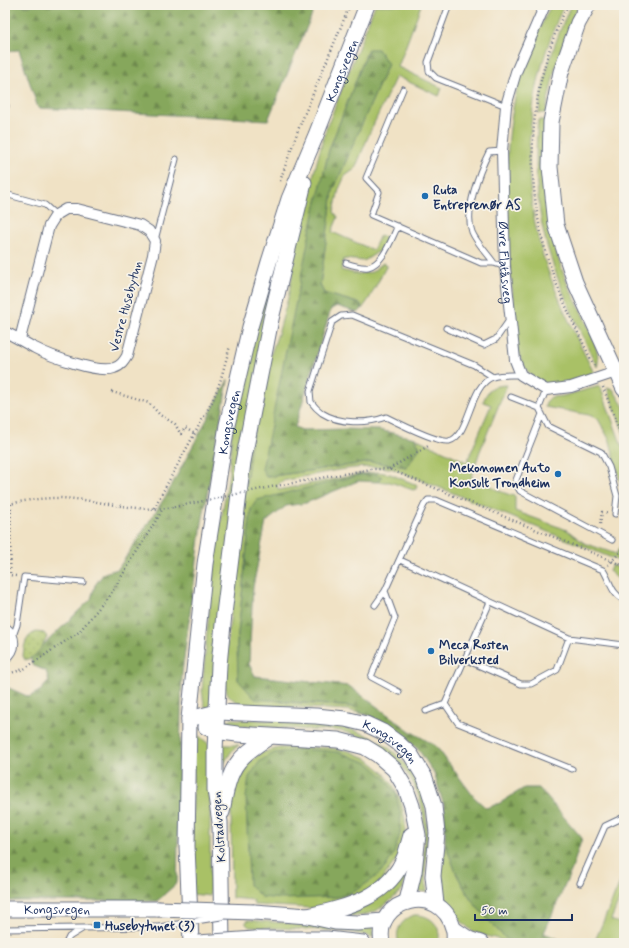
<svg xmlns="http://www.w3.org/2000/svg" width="629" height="948" viewBox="0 0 629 948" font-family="Mynerve,sans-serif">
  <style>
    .grass { fill: #a9c166; stroke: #627862 }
    .forest { fill: url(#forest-firs); stroke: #506b5c }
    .park { fill: url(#park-dots); stroke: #627862 }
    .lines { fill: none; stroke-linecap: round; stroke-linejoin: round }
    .lane-casing { stroke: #666e82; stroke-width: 7 }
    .street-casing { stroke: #666e82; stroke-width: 12 }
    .secondary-casing { stroke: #666e82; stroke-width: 17 }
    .path { stroke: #666e82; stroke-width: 2.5; stroke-dasharray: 1 3; stroke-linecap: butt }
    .lane { stroke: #fff; stroke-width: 5 }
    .street { stroke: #fff; stroke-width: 10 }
    .secondary { stroke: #fff; stroke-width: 15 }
    .lane-bridge-casing { stroke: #666e82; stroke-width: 7; stroke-linecap: butt }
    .secondary-bridge-casing { stroke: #666e82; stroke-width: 17; stroke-linecap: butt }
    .path-bridge { stroke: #666e82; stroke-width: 2.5; stroke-dasharray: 1 3; stroke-linecap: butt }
    .lane-bridge { stroke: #fff; stroke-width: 5 }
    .secondary-bridge { stroke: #fff; stroke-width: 15 }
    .poi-dot { fill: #1f6fb2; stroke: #f7f3e8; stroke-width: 1.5 }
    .labels { text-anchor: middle; stroke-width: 3.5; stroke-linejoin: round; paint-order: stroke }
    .street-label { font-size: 13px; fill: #1b2f5e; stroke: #f7f3e8 }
    .poi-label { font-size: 13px; font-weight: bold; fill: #1b2f5e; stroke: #f7f3e8; text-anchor: start }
  </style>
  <defs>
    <pattern id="forest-firs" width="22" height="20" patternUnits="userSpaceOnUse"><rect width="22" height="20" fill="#86a75b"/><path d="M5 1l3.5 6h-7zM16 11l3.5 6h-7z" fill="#6d884e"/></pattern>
    <pattern id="park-dots" width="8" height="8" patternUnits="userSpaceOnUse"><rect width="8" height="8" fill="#a9c166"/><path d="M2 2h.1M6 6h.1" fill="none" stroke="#899d57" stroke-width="1.8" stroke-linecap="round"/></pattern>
  </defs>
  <rect width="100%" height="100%" fill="#f7f3e8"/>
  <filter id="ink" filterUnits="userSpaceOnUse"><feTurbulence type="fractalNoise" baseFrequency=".025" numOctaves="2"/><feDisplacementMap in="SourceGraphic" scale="8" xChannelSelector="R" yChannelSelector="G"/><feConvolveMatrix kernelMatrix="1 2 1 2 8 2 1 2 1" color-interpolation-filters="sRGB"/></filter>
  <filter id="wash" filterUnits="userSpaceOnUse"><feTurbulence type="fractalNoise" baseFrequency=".012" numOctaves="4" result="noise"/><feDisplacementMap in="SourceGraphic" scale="16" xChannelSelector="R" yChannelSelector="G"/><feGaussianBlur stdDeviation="0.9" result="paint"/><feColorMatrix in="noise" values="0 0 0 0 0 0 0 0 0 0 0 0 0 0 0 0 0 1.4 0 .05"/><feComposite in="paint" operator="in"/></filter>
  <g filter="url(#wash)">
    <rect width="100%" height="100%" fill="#f0e2c5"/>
    <!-- grass -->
    <path class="grass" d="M375 5H421L398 67 442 88 439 96 396 76 370 132 355 169 345 176 339 189 334 212 338 217 332 232 373 250 380 235 386 238 381 250 364 261 344 259 341 270 357 274 372 272 383 263 387 265 369 299 362 309 361 304 324 293 320 285 333 191 388 64 368 49 329 150 310 232 266 477 373 462 406 467 420 448 415 438 467 462 491 405 483 402C489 387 492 386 507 385L480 451 471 477C486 483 499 493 515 496V511L567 530 584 543 616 554 624 539V563L394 469C360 462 316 475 282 481L277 486 279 490 360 474 378 472 390 474 417 485 416 489 413 490 390 482H378L382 477 377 474 251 509 237 643 238 680 281 702 354 707 358 711 370 716 347 710 248 705C226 700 225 693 224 671L250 450 268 362 279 331 288 298 292 277V254L325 132Z
      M551 5H564C526 87 517 182 547 268 560 304 577 339 594 373 578 379 552 391 536 379 530 375 523 366 521 360 514 342 515 319 513 300 507 234 501 164 515 98 521 65 537 35 551 5Z
      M571 5H579C562 40 552 75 546 113H539C543 75 555 40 571 5Z
      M538 120H545C540 176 546 233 568 285 576 303 604 350 597 367 579 328 560 290 548 249 536 208 534 163 538 120Z
      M294 198 273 288 213 711 207 710 204 704 202 691 207 632 216 551 229 473 233 415 247 353Z
      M600 386 624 452V497L610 441 598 419 589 415 545 407 546 402 551 397 563 396Z
      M607 387 613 389 624 407V434Z
      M612 565 624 570V581L618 579 609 571Z
      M232 719C291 722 370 714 408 768 415 778 421 789 424 801 427 816 428 832 427 846 426 862 424 876 427 892L417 891C425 871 424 846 424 825 422 777 390 744 345 732 335 729 324 730 314 730 289 728 263 727 238 726L222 722V721Z
      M199 736 210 745V896L192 894 193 746Z
      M218 745H239L232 751 220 769Z
      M299 747 332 748 349 751 366 758 382 771 393 785 401 801 405 820V838L399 856 377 886 347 902 311 908 254 905 253 900 232 898 231 804 235 784 241 772 248 763 261 753 279 748Z
      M445 843 457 875 467 893 476 906 504 937 513 943 479 934 472 931 460 920 447 901 441 885V872Z
      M410 856 403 889 390 901 376 911 361 916 335 915 345 913Z
      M624 873V888L611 920 624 925V943H594Z
      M414 915C430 914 443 926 438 943H399C394 930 402 920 414 915Z
      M248 920 348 928 373 926V937L348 931 249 927 246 924V922Z"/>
    <!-- forest -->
    <path class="forest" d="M5 5H316L268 120 38 108 19 50 5 51Z
      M368 49H378L388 64 333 191 320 285 324 293 361 304 362 309 358 313 337 306 331 309 295 427 302 430 345 429 379 430 415 438 420 448 406 467 372 462 266 477 262 469 310 232 329 150Z
      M228 380 202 523 182 673 177 883 157 901H5V691L9 688 29 697 41 690 49 681 46 671 32 665 31 657 91 599 95 585 104 573 118 569 167 494Z
      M377 474 382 477 378 482 358 481 306 503 286 506 266 522 253 587 249 664 255 676 349 686 410 731 436 746 474 797 486 808 500 803 524 788H539L582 838 572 869 544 933 568 943H513L504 937 476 906 467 893 457 875 445 843V826L444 806 434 773 418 749 389 725 358 711 354 707 255 699 238 680 237 643 251 509 257 500 360 475Z
      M303 749 339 752 368 763 384 777 396 794 401 815 400 834 394 853 385 868 373 879 355 891 338 897 282 899 261 897 249 885 246 797 249 777 260 761 274 753Z"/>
    <!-- park -->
    <path class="park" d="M36 632 44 633 47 637C43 646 36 658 25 660L23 656C24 646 25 636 36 632Z"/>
  </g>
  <g filter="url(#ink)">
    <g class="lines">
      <!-- lane casing -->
      <g class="lane-casing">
        <path id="lane" d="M449 5 428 62 429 71 436 78 506 106
          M403 89 366 178 379 192 371 215 481 263H494L505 267
          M5 106H6
          M5 194 45 205 56 215
          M155 240 176 159
          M346 263C352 265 361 268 368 267 384 263 391 239 398 226
          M494 263C488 254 476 242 472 232 464 211 479 172 489 152L502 151
          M446 328 484 345 496 339 510 319
          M493 377 474 365 352 315 341 316 332 322 310 391 311 402C314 406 318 410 322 413 339 424 367 424 386 417 398 423 438 443 449 441 470 436 469 385 493 377 501 374 513 375 521 375
          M546 390 539 408 548 426 601 452 609 467 617 496 615 514
          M511 397 539 408
          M542 414 516 480V484L520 491 612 540
          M400 560 569 638 624 645
          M375 605 385 591
          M13 636 17 625 24 577 83 582
          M464 659 521 684H531L557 670 569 638
          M399 692 371 677 395 618 385 591 424 505 428 500H436L603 570C610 580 611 594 624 600
          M445 704 458 723 572 769
          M426 711 445 704 490 602
          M580 883 605 826 624 817
          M5 929 159 927
          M66 943 69 937 82 929"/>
      </g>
      <!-- street casing -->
      <g class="street-casing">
        <g id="street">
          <path id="s1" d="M545 5 516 72 506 106 502 151 505 267 515 360 521 375 546 390 571 387 616 372"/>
          <path d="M5 332C16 337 25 343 35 348 50 356 99 374 114 368 121 366 124 361 127 356L153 255 155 241 149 231 140 225 77 209H66L56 215 49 226 20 339"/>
          <path d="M5 628C16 636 16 650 5 658"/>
        </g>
      </g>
      <!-- secondary casing -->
      <g class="secondary-casing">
        <g id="secondary">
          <path d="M588 5 578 23 561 72 551 122 550 167 556 225 575 282 624 389"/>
          <path id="s2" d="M189 719 217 712 316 716 345 719 366 724 383 732 398 743 411 755 425 778 434 806 437 833 433 876 436 904"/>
          <path d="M206 727 215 731 237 734 338 740 365 747 378 755 394 769 406 789 412 806 418 835 414 872 407 901"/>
          <path d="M222 812C225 795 228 774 239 761 247 751 259 744 269 737"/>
          <path id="s3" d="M5 909H158"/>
          <path d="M254 912 308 916 335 922 358 923 384 921"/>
          <path d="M308 916C347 907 389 898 405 856 407 849 409 842 411 835"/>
          <path d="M454 929 469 939 481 943"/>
          <path d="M255 939H327L363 943"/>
          <path id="s4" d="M191 943 187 846 189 719 205 564 227 425 250 327 269 262 289 199 316 135 367 5"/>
          <path d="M222 943 220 822 215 790V750L219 665 224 614 243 462 271 319 304 183"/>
          <path d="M382 943C373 898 441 882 453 928 455 932 454 938 454 943"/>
        </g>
      </g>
      <!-- path -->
      <path class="path" d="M568 5C529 82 522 176 548 259 559 296 578 332 595 368
        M280 181 298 130 350 5
        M603 387 624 443
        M112 392 149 403 160 415 175 424 180 433 181 434 185 428 195 434
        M389 469 430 445
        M276 486 371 469H389L624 566
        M11 504C10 528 11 551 10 575L16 576
        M5 505C22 501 39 498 57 498 96 498 136 514 174 507
        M154 508 213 400 220 382 230 346
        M600 524 602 512 607 513
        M608 565 624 548
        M5 673H11L24 669 79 632 112 592 160 514 162 509"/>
      <!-- lane -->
      <use href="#lane" class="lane"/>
      <!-- street -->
      <use href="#street" class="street"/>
      <!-- secondary -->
      <use href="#secondary" class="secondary"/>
      <!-- lane-bridge casing -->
      <g class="lane-bridge-casing">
        <path id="lane-bridge" d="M159 927 221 917"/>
      </g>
      <!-- secondary-bridge casing -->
      <g class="secondary-bridge-casing">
        <path id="secondary-bridge" d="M158 909 254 912
          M198 943 255 939"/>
      </g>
      <!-- path-bridge -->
      <path class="path-bridge" d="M174 507 276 486"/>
      <!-- lane-bridge -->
      <use href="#lane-bridge" class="lane-bridge"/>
      <!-- secondary-bridge -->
      <use href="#secondary-bridge" class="secondary-bridge"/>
    </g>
  </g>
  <!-- markers -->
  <g class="poi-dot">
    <circle cx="425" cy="196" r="4"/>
    <circle cx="558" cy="474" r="4"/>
    <circle cx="431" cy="651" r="4"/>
    <rect x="93" y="921" width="8" height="8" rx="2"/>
  </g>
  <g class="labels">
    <!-- street labels -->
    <g class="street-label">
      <text dy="5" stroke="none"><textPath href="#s4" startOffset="894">Kongsvegen</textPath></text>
      <text dy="5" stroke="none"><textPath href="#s1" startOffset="265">Øvre Flatåsveg</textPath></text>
      <text transform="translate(125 306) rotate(-75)" y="5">Vestre Husebytun</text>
      <text dy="5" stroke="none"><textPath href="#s4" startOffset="524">Kongsvegen</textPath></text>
      <text dy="5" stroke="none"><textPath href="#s2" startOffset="209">Kongsvegen</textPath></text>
      <text transform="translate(218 827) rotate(-94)" y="5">Kolstadvegen</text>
      <text dy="5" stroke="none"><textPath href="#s3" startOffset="52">Kongsvegen</textPath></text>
    </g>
    <!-- poi labels -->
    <g class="poi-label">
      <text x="433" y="194">Ruta<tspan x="433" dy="15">Entreprenør AS</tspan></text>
      <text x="550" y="472" text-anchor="end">Mekonomen Auto<tspan x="550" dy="15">Konsult Trondheim</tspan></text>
      <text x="439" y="649">Meca Rosten<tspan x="439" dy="15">Bilverksted</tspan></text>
      <text x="105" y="930">Husebytunet (3)</text>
    </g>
  </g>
  <!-- margin -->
  <rect width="629" height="948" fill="none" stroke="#f7f3e8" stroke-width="20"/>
  <!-- scale -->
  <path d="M475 914v6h97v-6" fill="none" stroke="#1b2f5e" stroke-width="2"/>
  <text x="481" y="914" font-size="12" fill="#1b2f5e" stroke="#f7f3e8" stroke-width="3" paint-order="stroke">50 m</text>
</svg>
